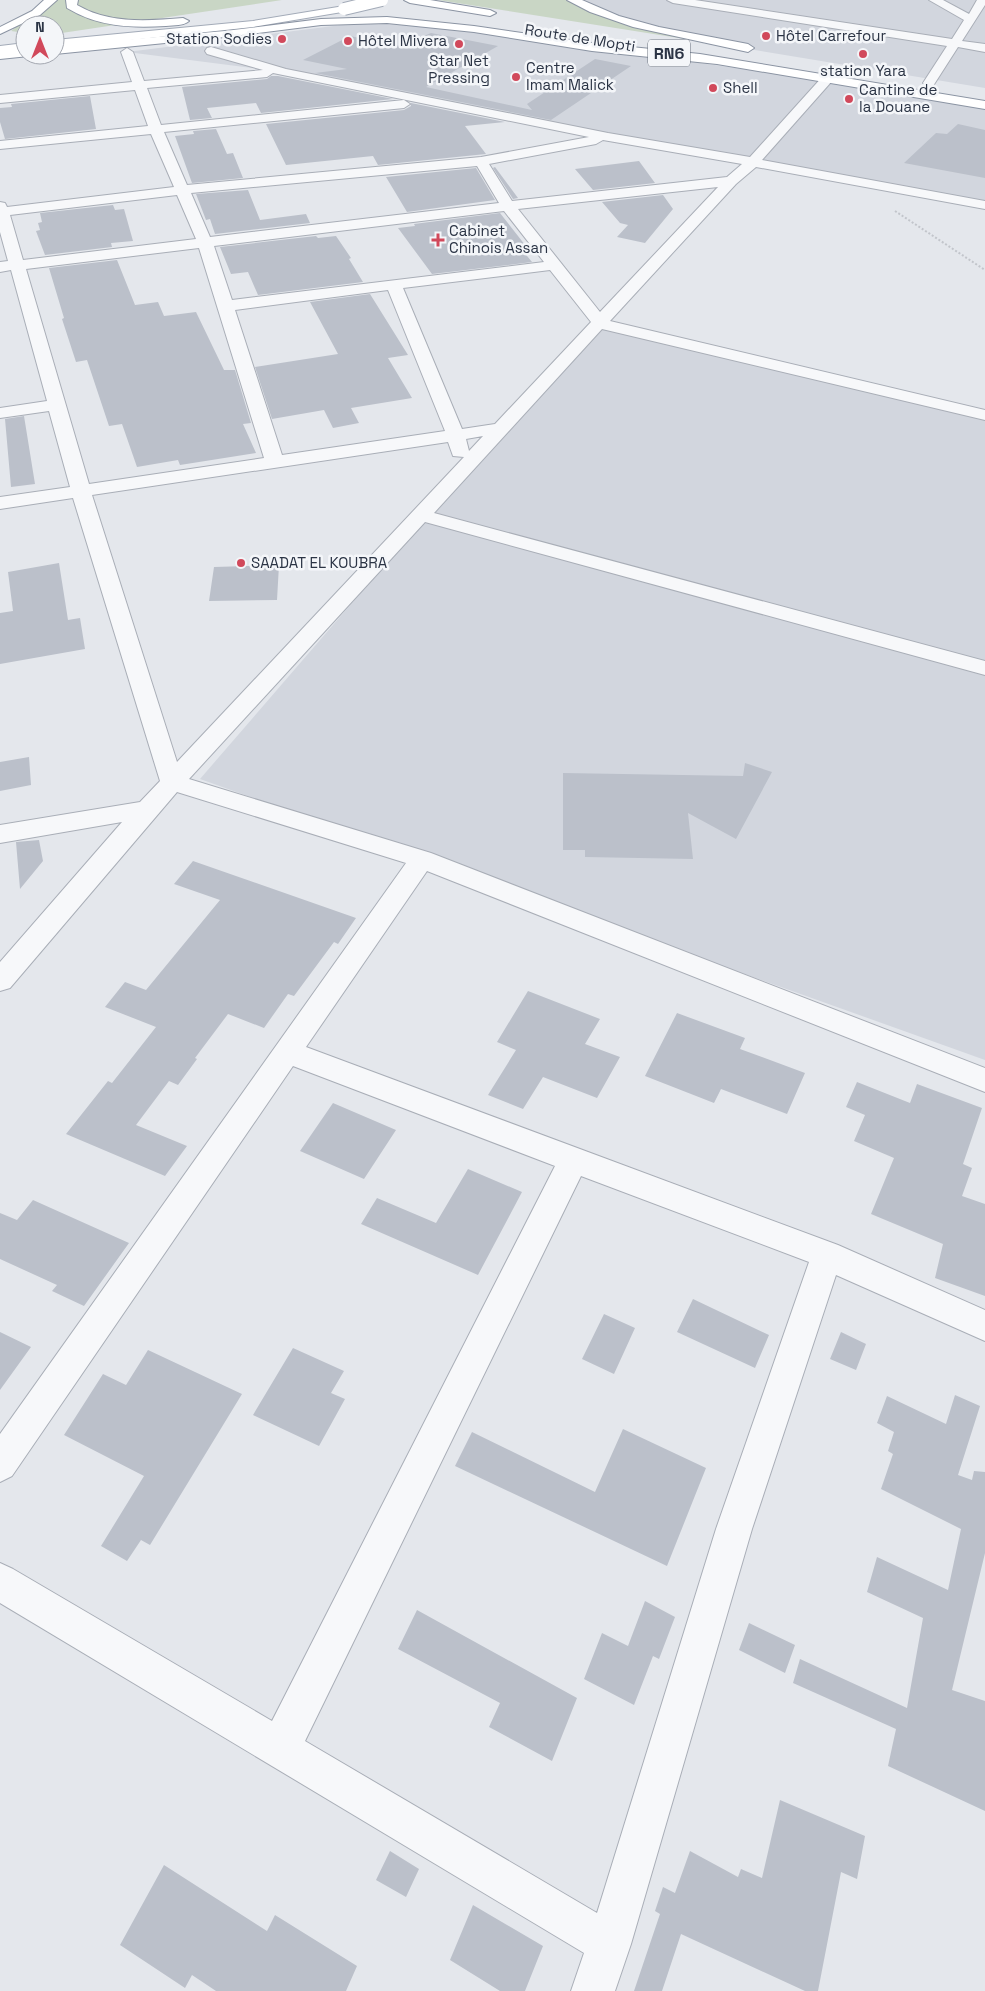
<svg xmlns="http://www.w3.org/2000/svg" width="985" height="1991" viewBox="0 0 985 1991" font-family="'Space Grotesk',sans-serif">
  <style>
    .built { fill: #d2d6de }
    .green { fill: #c9d6c5 }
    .building { fill: #bbc0ca }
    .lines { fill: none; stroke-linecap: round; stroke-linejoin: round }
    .minor-casing { stroke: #a9aeb7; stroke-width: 2 }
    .major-casing { stroke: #a3abb8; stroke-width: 2 }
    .highway-casing { stroke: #8b94a3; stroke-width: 2 }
    .path { stroke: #c2c5cb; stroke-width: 2; stroke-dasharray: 2 2; stroke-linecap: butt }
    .minor { fill: #f7f8fa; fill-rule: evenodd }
    .major { fill: #fff; fill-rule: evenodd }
    .highway { fill: #fff; fill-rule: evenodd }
    .major-bridge-casing { stroke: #a3abb8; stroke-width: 14; stroke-linecap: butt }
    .major-bridge { stroke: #fff; stroke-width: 12 }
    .poi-dot { fill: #d1495b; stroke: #f4f6f9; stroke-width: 2 }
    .labels { text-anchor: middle; stroke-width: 5; stroke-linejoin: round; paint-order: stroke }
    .far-poi-label { font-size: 15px; fill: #2b3445; stroke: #f4f6f9; text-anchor: start }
    .far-street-label { font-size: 15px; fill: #2b3445; stroke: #f4f6f9 }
    .shield { fill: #f4f6f9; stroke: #676e7b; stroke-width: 1 }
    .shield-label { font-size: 16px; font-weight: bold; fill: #2b3445 }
  </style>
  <rect width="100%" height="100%" fill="#e4e7ec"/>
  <!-- built -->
  <path class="built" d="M583 0H985V88L742 48 641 27Z
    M365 22 429 25 821 80 985 106V205L284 72 127 52Z
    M601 324 985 415V1060L200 779 503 428Z"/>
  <!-- green -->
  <path class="green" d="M51 0H282L55 34V25H25V33L11 31Z
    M438 0H583L641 27 742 48Z"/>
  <!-- building -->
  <path class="building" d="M431 33 498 46 426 87 532 110 527 104 595 59 631 66 551 120 315 73 347 69 303 60 350 36 400 46Z
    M271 76H278L393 99 261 113 256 103 207 108 212 118 190 120 182 87 267 79Z
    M90 96 96 129 5 139 0 122V108L12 107 11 104Z
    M411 103 505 122 465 126 486 154 378 165 373 156 286 165 266 124 404 110 411 106Z
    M958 124 985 130V178L904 163 936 133 947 134Z
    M216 129 227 154 233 153 243 178 192 183 175 136 194 134 193 131Z
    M639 161 655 183 593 190 575 169Z
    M495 167 518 198 513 199 493 168Z
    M476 168 495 200 407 212 386 177Z
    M248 190 260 220 306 214 310 223 215 234 210 219 206 220 196 194Z
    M663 195 673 209 645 243 617 237 628 225 620 223 602 202Z
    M113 205 115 210 124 209 133 241 111 243 112 247 45 255 36 231 40 230 38 223 42 222 40 213Z
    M500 213 529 250 523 251 532 262 432 274 398 228 415 226 414 224Z
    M316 236 318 238 336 236 351 258 349 259 363 282 258 295 248 272 231 274 220 247Z
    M117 260 135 305 158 302 164 316 196 312 224 370H235L251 423 243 424 256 453 180 465 178 460 137 467 122 424 109 426 87 360 76 362 62 319 64 318 49 268Z
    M370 294 408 355 388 358 412 398 351 408 359 423 333 428 324 410 272 419 255 367 338 354 310 302Z
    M24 416 35 484 11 487 5 419Z
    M59 563 68 620 80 618 85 649 0 664V613L13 611 8 572Z
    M279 565 277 600 209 601 214 567Z
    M29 757 31 785 0 791V762Z
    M745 763 772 772 736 839 688 813 693 859 585 857V850H563V773L743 776Z
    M39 840 43 861 20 889 16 842Z
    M193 861 356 918 338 944 334 942 294 996 288 994 264 1028 228 1014 195 1058 197 1059 178 1085 169 1081 136 1125 187 1146 165 1176 66 1134 108 1081 112 1083 156 1027 105 1007 125 982 146 990 220 900 174 884Z
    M528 991 600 1019 585 1044 620 1057 597 1098 543 1077 523 1109 488 1095 516 1050 497 1042Z
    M677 1013 745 1038 740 1049 805 1073 787 1114 721 1089 714 1103 645 1076Z
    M857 1082 910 1103 917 1084 982 1108 963 1164 972 1168 962 1196 985 1204V1296L935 1278 943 1244 871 1214 894 1158 854 1141 865 1115 846 1107Z
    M333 1103 396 1130 364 1179 300 1151Z
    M468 1169 522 1192 478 1275 361 1224 377 1198 436 1223Z
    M33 1200 129 1243 84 1306 52 1291 57 1285 0 1259V1213L17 1220Z
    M693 1299 769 1335 755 1368 677 1332Z
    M604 1314 635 1328 614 1374 582 1359Z
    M0 1332 31 1347 0 1390Z
    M841 1332 866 1344 856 1370 830 1359Z
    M293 1348 344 1371 331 1393 345 1399 319 1446 253 1415Z
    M148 1350 242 1394 150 1545 141 1540 127 1561 101 1546 144 1476 64 1435 103 1374 126 1385Z
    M955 1395 980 1406 958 1475 972 1480 974 1471 985 1472V1553L952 1690 985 1701V1811L888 1766 896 1729 793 1683 800 1659 907 1708 923 1618 867 1592 877 1557 948 1590 961 1529 881 1489 893 1454 888 1451 894 1432 877 1423 887 1396 946 1424Z
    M623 1429 706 1468 667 1566 455 1466 472 1432 595 1492Z
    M645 1601 675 1617 659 1659 653 1656 634 1705 584 1679 602 1633 628 1646Z
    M417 1610 577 1698 552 1761 489 1727 500 1703 398 1649Z
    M749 1623 795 1645 785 1673 739 1650Z
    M780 1800 865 1836 857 1879 841 1872 818 1991H805L681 1934 662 1991H634L660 1914 655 1911 663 1887 675 1893 690 1851 738 1877 741 1869 762 1878Z
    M390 1851 419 1869 406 1897 376 1880Z
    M164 1865 267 1931 275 1915 357 1966 346 1991H216L192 1975 185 1988 120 1945Z
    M473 1905 543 1946 525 1991H500L450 1960Z"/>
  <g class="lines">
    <!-- minor casing -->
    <g class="minor-casing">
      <path id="minor" d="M667 0H695L952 39 964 20 929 0H943L969 14 977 0H985V5L962 41 985 44V52L958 47 933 86 929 87 923 83 947 46 673 3Z
        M211 47 286 69 608 133 750 157 824 75 828 74 834 78 832 81 762 160 985 201V209L756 167 736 184 610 321 985 410V420L602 329 434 513 985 661V675L425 522 189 779 431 853 985 1068V1092L427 871 306 1047 838 1245 985 1310V1341L836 1275 752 1529 631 1944 615 1991H571L584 1953 0 1603V1563L13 1569 272 1721 555 1166 293 1066 12 1476 0 1482V1434L406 863 177 792 10 988 0 991V962L122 822 0 843V825L140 802 160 781 73 498 0 509V497L70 487 49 411 0 418V408L47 401 11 270 0 272V262L8 261 0 232V202L5 203 7 207 174 187 151 134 0 149V141L148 126 135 90 0 103V95L132 82 121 52 127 48 133 52 144 81 263 70 207 54 205 51 207 48ZM273 73 589 137 481 157 187 185 164 132 404 108 410 104 404 100 161 125 147 88 267 77ZM603 140 742 164 727 177 512 201 489 164 596 144ZM477 166 499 203 210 237 191 193ZM718 187 600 312 518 209ZM177 195 196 239 23 260 10 215ZM504 211 544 262 232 300 214 246ZM199 248 264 458 89 484 26 269ZM550 270 591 322 495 424 462 429 403 288ZM388 290 445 431 282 455 235 310ZM483 436 469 451 466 439ZM448 442 453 456 464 457 177 762 92 495ZM581 1176 809 1262 716 1529 597 1913 305 1741Z"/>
    </g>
    <!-- major casing -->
    <g class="major-casing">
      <path id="major" d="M344 6 348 7 350 9 348 11 253 27 55 48V40L253 21Z
        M25 43V51L0 54V46Z"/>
    </g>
    <!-- highway casing -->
    <g class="highway-casing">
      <path id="highway" d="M44 0H57L40 15 0 34V27L32 11Z
        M66 0H78L77 5C109 24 147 21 183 18L189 21C184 26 174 25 166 26 131 28 98 27 67 8Z
        M404 0H430L490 10 496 13 490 16 410 3Z
        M567 0H582L619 16 659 27 748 44 754 48 748 52 633 27 590 12Z
        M387 17 474 26 592 43 700 54 985 101V109L717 64 592 51 474 32 387 23 321 25 225 37 55 54V46L225 31 321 19Z
        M25 49V55L29 56 0 59V51Z"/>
    </g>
    <!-- path -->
    <path class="path" d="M895 211 985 270"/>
    <!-- minor -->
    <use href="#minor" class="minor"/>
    <!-- major -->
    <use href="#major" class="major"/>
    <!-- highway -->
    <use href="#highway" class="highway"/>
    <!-- major-bridge casing -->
    <g class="major-bridge-casing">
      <path id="major-bridge" d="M344 9 382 0"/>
    </g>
    <!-- major-bridge -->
    <use href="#major-bridge" class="major-bridge"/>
  </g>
  <!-- markers -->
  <g class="poi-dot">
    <circle cx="766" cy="36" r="5"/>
    <circle cx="282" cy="39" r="5"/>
    <circle cx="348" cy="41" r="5"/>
    <circle cx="459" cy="44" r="5"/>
    <circle cx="863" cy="54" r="5"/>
    <circle cx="516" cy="77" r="5"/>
    <circle cx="713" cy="88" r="5"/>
    <circle cx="849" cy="99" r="5"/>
    <path d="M435.5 232.5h5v5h5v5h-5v5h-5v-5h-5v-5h5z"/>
    <circle cx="241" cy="563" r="5"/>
  </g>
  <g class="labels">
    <!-- far-poi labels -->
    <g class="far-poi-label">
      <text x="776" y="41">Hôtel Carrefour</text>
      <text x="272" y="44" text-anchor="end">Station Sodies</text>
      <text x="358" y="46">Hôtel Mivera</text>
      <text x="459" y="66" text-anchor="middle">Star Net<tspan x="459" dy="17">Pressing</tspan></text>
      <text x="526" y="73">Centre<tspan x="526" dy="17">Imam Malick</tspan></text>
      <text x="863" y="76" text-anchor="middle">station Yara</text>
      <text x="723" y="93">Shell</text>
      <text x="859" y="95">Cantine de<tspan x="859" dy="17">la Douane</tspan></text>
      <text x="449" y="236">Cabinet<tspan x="449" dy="17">Chinois Assan</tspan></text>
      <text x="251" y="568">SAADAT EL KOUBRA</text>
    </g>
    <!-- far-street labels -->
    <g class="far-street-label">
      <text transform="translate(580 38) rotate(9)" y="5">Route de Mopti</text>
    </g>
    <!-- shield labels -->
    <rect class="shield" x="648" y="39.5" width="42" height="27" rx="4"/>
    <g class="shield-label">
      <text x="669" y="59">RN6</text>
    </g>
  </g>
  <!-- north arrow -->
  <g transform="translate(40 40)"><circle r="24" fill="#f4f6f9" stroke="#a4a8b1"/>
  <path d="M0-4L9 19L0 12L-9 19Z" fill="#d1495b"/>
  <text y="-8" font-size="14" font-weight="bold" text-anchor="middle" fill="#2b3445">N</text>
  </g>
</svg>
